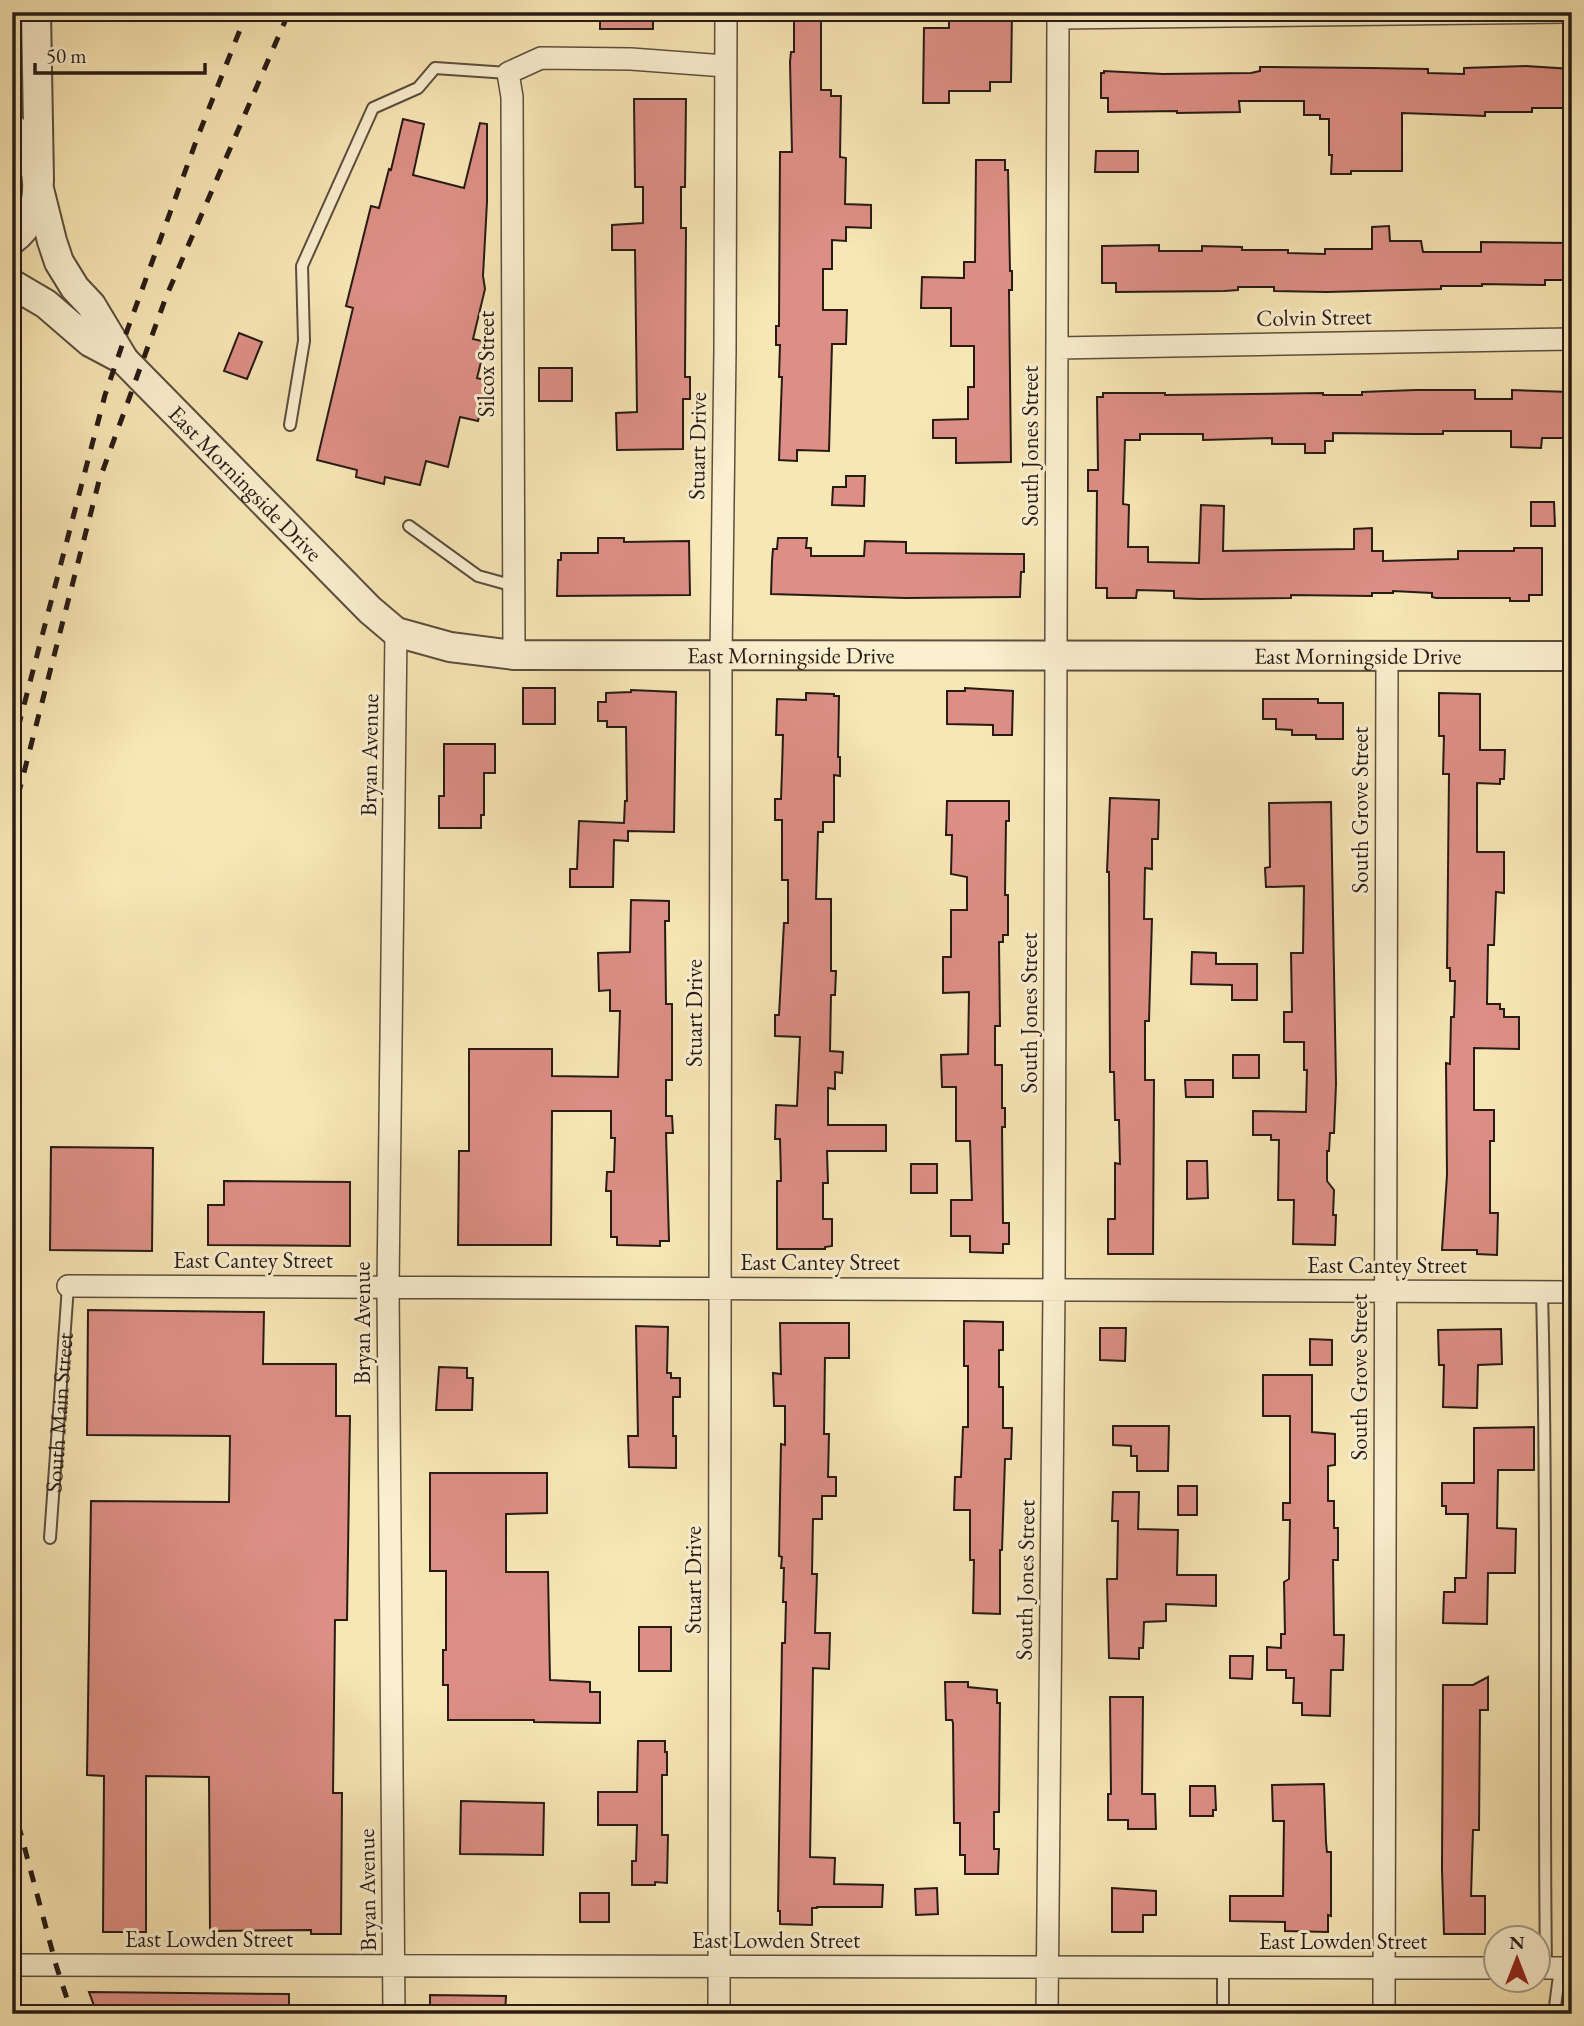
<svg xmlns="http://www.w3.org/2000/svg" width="1584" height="2026" viewBox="0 0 1584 2026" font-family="'EB Garamond',serif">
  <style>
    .building { fill: #dd8f85; stroke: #271b16; stroke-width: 2 }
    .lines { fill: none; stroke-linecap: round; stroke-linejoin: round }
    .service-casing { stroke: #5b4e3e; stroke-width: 14 }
    .minor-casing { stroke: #5b4e3e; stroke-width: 24 }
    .tertiary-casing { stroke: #5b4e3e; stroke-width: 32 }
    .service { stroke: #faefcf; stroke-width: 10 }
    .minor { stroke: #faefcf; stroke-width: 21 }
    .tertiary { stroke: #faefcf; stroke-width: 28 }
    .rail { stroke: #271b16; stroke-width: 5; stroke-dasharray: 12 12; stroke-linecap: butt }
    .labels { text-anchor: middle; stroke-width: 6; stroke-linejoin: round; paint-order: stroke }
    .street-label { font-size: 23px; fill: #271b16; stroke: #faefcf }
  </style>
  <rect width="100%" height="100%" fill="#f8e6b5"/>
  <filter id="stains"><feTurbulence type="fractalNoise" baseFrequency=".00286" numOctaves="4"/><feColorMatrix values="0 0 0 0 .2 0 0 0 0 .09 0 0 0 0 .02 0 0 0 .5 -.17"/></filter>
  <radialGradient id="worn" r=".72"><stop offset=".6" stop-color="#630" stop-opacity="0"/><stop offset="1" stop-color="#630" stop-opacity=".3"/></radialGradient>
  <!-- building -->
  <path class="building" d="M600 12H653V29H600Z
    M794 12H821V90H831V96H841L840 157 846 158 845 204 871 205V228L846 227V241L832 240V269H823V310H847L846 344H832L829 451 797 450V461L779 460 782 377H779L780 345H776V326H779L780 152H792L790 62 791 52H794Z
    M949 12H1012L1011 82H990V91H949V103H923L924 28H949Z
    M1526 66 1572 69V108H1532V112H1485V116L1402 113V171H1351V174H1331L1332 155H1329V119H1320V115H1304V101H1239L1240 112 1177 113V111L1108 112V98H1101V73H1104V71L1163 74 1251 73 1260 71V67L1370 68 1428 69V73L1464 74V68Z
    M634 99H686L685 187H681V228H686L685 377H690V399H683V449L617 450 616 413 637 412 635 250H612V225L643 223V187H635Z
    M403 119 424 124 413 175 464 188 480 123 487 124V202L483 276 485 289 473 339 486 342 477 378 488 381 478 421 460 417 448 467 426 461 420 485 385 477 384 484 356 477 357 470 317 460 353 308 346 306 371 206 379 208 389 169 391 170Z
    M1096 151H1138V172H1095Z
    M976 160H1005V170H1008L1010 271H1012V290H1009L1011 462 956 463V438H933V420L968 419V387H974V346H951V308H921L922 277 964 278V262H975Z
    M1389 226 1390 241H1421L1423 252H1481V242L1572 243V280H1545V285L1482 284V286H1441V289L1327 292 1274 291V287H1238V290L1224 291 1116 292V283H1102V246L1159 245V251H1202V246L1242 247V250H1288V253L1325 254V249H1372V227Z
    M239 333 262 342 247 379 224 371Z
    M539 368H572V401H539Z
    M1416 390H1475V399H1512V390L1572 392V438H1542L1541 448 1511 447V431H1443V434H1417L1333 433V441H1325V453H1305V444H1272V438L1203 440V434H1140V440H1125L1123 504 1129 505 1128 547H1148V562L1199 563 1201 505 1224 506 1223 551 1354 549V529L1372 528V551H1383V561L1458 559V551H1514V548H1542V595H1529V601H1510V598H1436L1432 597V593L1393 591V593H1372V596L1291 595V598L1200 599 1174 598V591L1137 590 1136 598H1107V588H1096L1097 491H1088V470H1098L1097 397H1103V393H1165V395L1323 393V395H1362V392Z
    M846 476H865L864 506 832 505 833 487H846Z
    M1531 502H1554L1555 526H1531Z
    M598 538H624V542L689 541 690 595 557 596 558 560H561V553H598Z
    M778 538H807L806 548H811V556H864L865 541 906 542V553L1024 554V572H1021L1020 597 905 598 771 594 772 561 773 549H777Z
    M523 688H555V724H523Z
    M965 688 1013 691 1012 735H993V725L947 724V691H965Z
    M631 690 676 692 674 832 628 831V841L614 840 613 887H570V869H577L579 821 624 823 625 801H627L626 727H607V721H598V702H606V693L631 692Z
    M806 693 834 694V696H839L838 757H840V776L834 775V822H823V832H818L816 899H831V971H836L835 995H831L830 1051 843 1052 842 1073 835 1072V1089L828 1088V1125H886V1151H827L828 1183H823V1219H832V1246L825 1247V1249H777V1181H781L780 1139H775L776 1105 797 1106 800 1037 775 1036V1015H779L784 923H788V880H782V820H775V799H781L782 771 783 735H776L777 699 806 700Z
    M1439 693 1480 694V750H1505L1504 779H1500V784L1477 783V852H1504V893L1496 892 1494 945H1488L1487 1004H1500V1009H1504V1017H1519V1049L1474 1048V1110H1494V1141H1490V1213H1498L1497 1255 1477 1254V1250H1442L1447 1175 1446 1063 1450 1064 1451 1017H1454L1455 981H1450V968H1447L1449 774H1443L1444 736H1439Z
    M1263 699H1318V703H1343V739H1316V735H1292V730L1276 729V719H1263Z
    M444 744H495V773H484V815H481V828H439V796H444Z
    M1110 798 1159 800 1158 839H1152V869L1145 868 1144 919H1152L1149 1021H1145V1080H1154L1153 1254H1108V1219H1115V1163L1120 1164 1119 1120H1115L1114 1072H1110L1109 872H1107Z
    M947 801H1009V821H1006L1005 895H1008V935H1003V942H999L1000 1026H995V1065H1002V1108H1005V1127H1002L1003 1223H1009V1244H1003V1253L970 1252V1236H951V1200H972L970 1141H956V1087H942L941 1055 968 1054 969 992 943 993V957H951V910H967V877L951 874 952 835H946Z
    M1331 802 1336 1084 1334 1133H1330L1329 1151H1327V1181L1334 1190 1333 1215H1336L1335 1245 1293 1244 1294 1200H1278L1279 1140H1271V1135H1253V1111L1306 1112V1110L1307 1070H1304V1042H1284V1012H1292L1291 953H1303L1304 886 1266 887 1265 868 1270 867 1269 803Z
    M631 900 669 901V921H665L666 1004H672V1080H666V1116H672L673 1133H666L669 1241H660V1246L617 1245V1237H611V1191H606L607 1172H614L615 1138H611V1111H552L551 1245H458L459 1151H469V1049H552V1076L618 1077 620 1011H610V990L599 991 598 953 630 952Z
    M1192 952 1216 953V964H1257V1000H1232V985L1191 984Z
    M1233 1055H1259V1078H1233Z
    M1185 1080H1213V1097H1186Z
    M51 1147 153 1148 152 1251 50 1250Z
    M1187 1161H1207L1208 1198 1187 1199Z
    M911 1164H937V1193H911Z
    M224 1181 350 1182V1246L208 1245V1205H224Z
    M88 1310 264 1312 263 1364H336V1416H350L347 1620H335L333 1793H342L341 1934H311V1930L210 1931 209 1777 146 1776V1932H103L104 1776 87 1775 91 1501 229 1502 230 1436 87 1435Z
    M964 1321 1003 1322V1350H999V1387H1003V1428H1012L1011 1459H1005L1002 1550H1000V1614L973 1613 974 1560H970V1510H954L955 1477H961L963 1427H968V1366H964Z
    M780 1323H849V1358H825L824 1434H829L828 1477H836V1496H822V1519H813L812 1574H817L815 1633H830L829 1669 813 1668 810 1857 835 1858 834 1884 883 1885 882 1907H817V1908H812V1925L780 1924V1911H778L782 1643H785L786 1602H783L784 1568H781L782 1557 779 1556 781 1444 785 1445V1406H774L773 1373 781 1374Z
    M636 1326 668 1327 667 1373H671V1378H680V1397H673V1436H676V1468L629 1467 628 1436H638Z
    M1100 1328H1126L1125 1361 1100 1360Z
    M1501 1329 1502 1364 1478 1365 1477 1408 1443 1407 1444 1365H1439L1438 1330Z
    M1310 1339 1332 1340V1365H1310Z
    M439 1367 467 1368V1378H473L472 1410H436Z
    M1263 1375H1312V1432L1335 1434V1465L1328 1466V1501H1334V1528H1338V1560H1333L1334 1635H1344L1343 1670H1331L1330 1716 1302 1715V1703H1293L1294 1678H1286V1670H1267V1647L1281 1648V1634H1285L1284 1582 1289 1579 1290 1520H1283V1503H1290V1416H1263Z
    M1113 1426H1169L1168 1471H1137V1456H1131V1446L1113 1445Z
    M1534 1427V1470H1498L1497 1528 1516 1529 1515 1573H1488L1487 1624 1443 1623 1444 1592H1455V1578H1466L1468 1514H1446V1506H1442V1483H1474V1428Z
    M430 1473H547V1513L506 1514V1572H548L550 1680 590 1682V1692H600V1723L534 1722V1720H448V1685H443V1650H446V1571H430Z
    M1178 1486H1197V1515H1178Z
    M1113 1492H1139L1138 1529 1178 1530 1177 1575H1216V1606L1166 1604V1621L1144 1622 1143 1648H1139V1659L1109 1658 1107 1579H1117L1118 1521H1112Z
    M639 1627H671V1671H639Z
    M1230 1656H1253L1252 1679 1230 1678Z
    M1488 1677V1710H1480L1479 1830H1473L1471 1896H1485V1934H1444L1442 1869 1443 1685H1473Z
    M945 1682H968V1687L997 1690V1703H1000L999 1812H994V1849H999L998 1874H965V1855H960V1823H954L953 1723 952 1720H946Z
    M1110 1697H1143L1142 1794H1155L1156 1829H1128V1820H1108V1794H1111Z
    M638 1741H665V1752H667V1775H662V1835H668L667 1883 655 1882V1885H632V1861H636L637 1825H598V1792H637Z
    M1324 1784 1326 1842 1327 1852H1331V1916L1328 1915V1932L1285 1931V1922L1230 1921V1896H1283L1284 1821H1273L1272 1785Z
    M1190 1786H1215L1216 1810H1213V1816H1190Z
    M461 1801 544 1803 543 1855 460 1854Z
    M937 1888 938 1914 916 1915 915 1889Z
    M1112 1888 1156 1891V1915H1143V1932H1112Z
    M580 1893H609V1922H580Z
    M89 1992 289 1994V2014H97Z
    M430 1995 506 1996 505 2014H430Z"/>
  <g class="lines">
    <!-- service casing -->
    <g class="service-casing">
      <g id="service">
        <path d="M290 425 304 341 302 266 373 108 418 88 435 68 508 73"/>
        <path d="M409 526 478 576 514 586"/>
        <path d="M1542 1292C1548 1517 1543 1742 1546 1968"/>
        <path id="s1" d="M50 1538 68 1286"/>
        <path d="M1223 2014V1967"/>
        <path d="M1554 2014 1560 1968"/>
      </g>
    </g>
    <!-- minor casing -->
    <g class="minor-casing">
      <path id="minor" d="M1058 18 1563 12
        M1057 348 1572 339
        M514 655 512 97 508 73 541 58 631 59 725 66
        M68 1286 1572 1292
        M12 1965 1496 1968
        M1538 1968H1572
        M394 2014 388 1287 396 632
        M719 2014 721 657 725 350 726 12
        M1047 2014 1054 1290 1058 12
        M1384 2014 1387 656"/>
    </g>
    <!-- tertiary casing -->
    <g class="tertiary-casing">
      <g id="tertiary">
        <path d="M36 12 39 181"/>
        <path d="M12 128C43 155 48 214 12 240"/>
        <path id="s2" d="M38 185 52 241 59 262 75 288 91 305 124 360 370 610 396 632 450 647 514 655 1572 656"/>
        <path d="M12 284 46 304 90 342 124 360"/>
      </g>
    </g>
    <!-- service -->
    <use href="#service" class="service"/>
    <!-- minor -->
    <use href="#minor" class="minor"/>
    <!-- tertiary -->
    <use href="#tertiary" class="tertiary"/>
    <!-- rail -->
    <path class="rail" d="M12 751 105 395 128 328 198 136 247 12
      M12 819 99 481 166 297 289 12
      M12 1801 56 1965 72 2014"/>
  </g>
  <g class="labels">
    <!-- street labels -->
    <g class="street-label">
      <text transform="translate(1314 317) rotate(-1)" y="8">Colvin Street</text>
      <text transform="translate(486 364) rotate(-90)" y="8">Silcox Street</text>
      <text transform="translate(697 446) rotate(-89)" y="8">Stuart Drive</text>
      <text transform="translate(1030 446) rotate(-90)" y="8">South Jones Street</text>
      <text dy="8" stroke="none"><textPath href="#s2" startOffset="371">East Morningside Drive</textPath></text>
      <text dy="8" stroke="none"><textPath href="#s2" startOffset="980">East Morningside Drive</textPath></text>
      <text dy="8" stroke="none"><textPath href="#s2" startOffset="1547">East Morningside Drive</textPath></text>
      <text transform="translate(369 755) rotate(-89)" y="8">Bryan Avenue</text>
      <text transform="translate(1360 810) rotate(-90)" y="8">South Grove Street</text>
      <text transform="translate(694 1013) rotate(-90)" y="8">Stuart Drive</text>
      <text transform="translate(1029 1013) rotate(-90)" y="8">South Jones Street</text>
      <text x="253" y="1268">East Cantey Street</text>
      <text x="820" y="1270">East Cantey Street</text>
      <text x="1387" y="1273">East Cantey Street</text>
      <text transform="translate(362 1323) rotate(-90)" y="8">Bryan Avenue</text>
      <text transform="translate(1359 1377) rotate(-90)" y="8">South Grove Street</text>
      <text dy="8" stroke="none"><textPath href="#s1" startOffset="126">South Main Street</textPath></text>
      <text transform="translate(693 1580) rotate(-90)" y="8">Stuart Drive</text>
      <text transform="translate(1025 1580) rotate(-89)" y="8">South Jones Street</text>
      <text transform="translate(367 1890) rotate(-91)" y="8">Bryan Avenue</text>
      <text x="209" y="1947">East Lowden Street</text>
      <text x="776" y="1948">East Lowden Street</text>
      <text x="1343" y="1949">East Lowden Street</text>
    </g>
  </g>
  <!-- margin -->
  <rect width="1584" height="2026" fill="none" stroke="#f8e6b5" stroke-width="42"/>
  <rect x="14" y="14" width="1556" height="1998" fill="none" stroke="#271b16" stroke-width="3.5"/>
  <rect x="21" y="21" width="1542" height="1984" fill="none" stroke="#271b16" stroke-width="2"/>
  <!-- north arrow -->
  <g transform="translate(1517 1959)"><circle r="33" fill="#faefcf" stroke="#a69a85" stroke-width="2"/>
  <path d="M0-5L12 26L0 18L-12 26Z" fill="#8f2418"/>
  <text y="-10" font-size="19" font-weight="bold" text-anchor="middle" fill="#271b16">N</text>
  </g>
  <!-- scale -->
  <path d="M35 63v10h170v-10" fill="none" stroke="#271b16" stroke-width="3.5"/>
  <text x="46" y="63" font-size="21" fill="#271b16" stroke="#faefcf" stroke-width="5" paint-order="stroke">50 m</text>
  <rect width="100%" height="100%" filter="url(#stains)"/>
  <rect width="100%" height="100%" fill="url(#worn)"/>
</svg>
